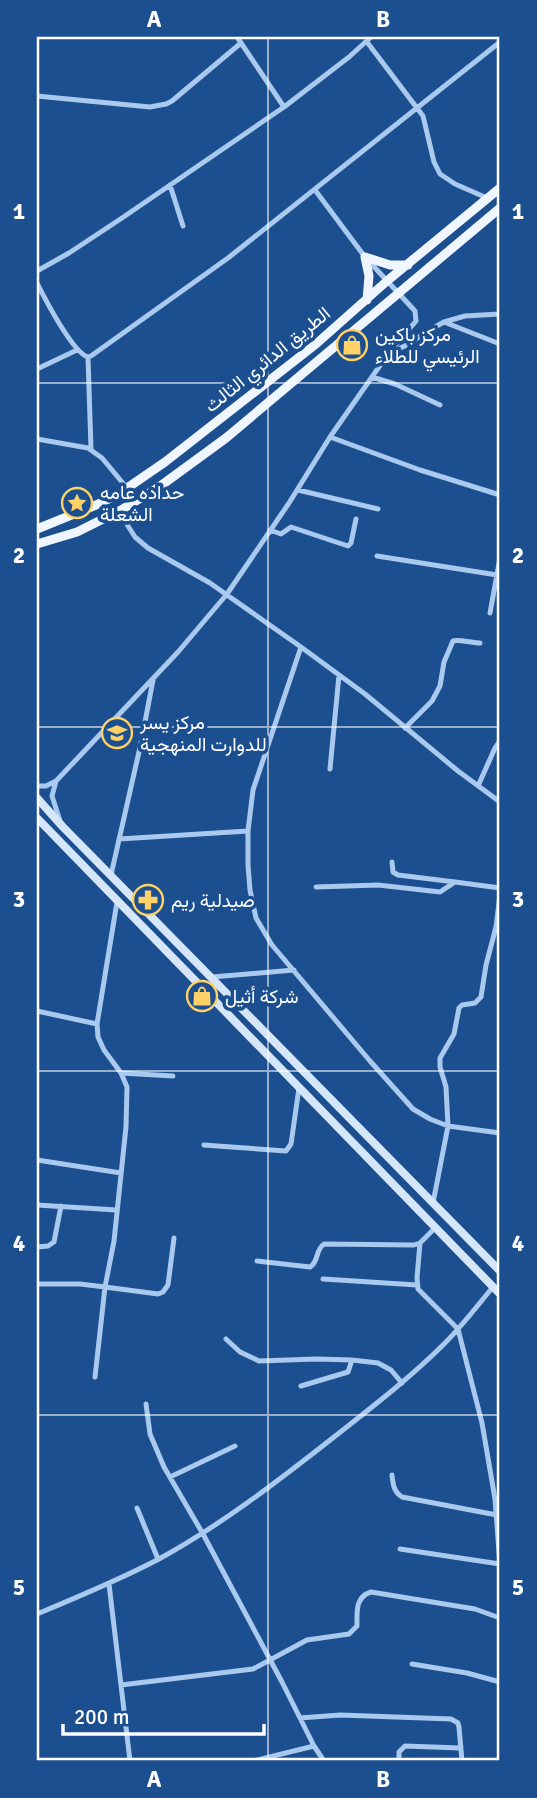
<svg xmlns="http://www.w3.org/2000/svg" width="537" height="1798" viewBox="0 0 537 1798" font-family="Signika,Vazirmatn,sans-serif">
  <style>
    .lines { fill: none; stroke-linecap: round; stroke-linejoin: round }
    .minor { stroke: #a9c9ee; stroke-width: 5 }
    .secondary { stroke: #d6e6fa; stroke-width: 8 }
    .primary { stroke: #f0f6ff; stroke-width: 9 }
    .grid { fill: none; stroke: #fff; stroke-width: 2; stroke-opacity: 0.55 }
    .labels { text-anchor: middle; stroke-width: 7; stroke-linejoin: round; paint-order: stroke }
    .poi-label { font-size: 19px; fill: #fff; stroke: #1b4f8f; text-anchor: start }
    .street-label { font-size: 19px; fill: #fff; stroke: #1b4f8f }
    .neatline { fill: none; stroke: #fff; stroke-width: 2.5 }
    .grid-label { font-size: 23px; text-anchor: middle; font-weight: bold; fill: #fff }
  </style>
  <rect width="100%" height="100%" fill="#1b4f8f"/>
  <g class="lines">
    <!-- minor -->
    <path class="minor" d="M237 37 284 107
      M367 42 423 116 434 162 440 174 455 184 487 198
      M37 96 150 107 166 104 172 101 241 43
      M170 185 183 226
      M37 271 69 253 122 218 284 107 349 57 371 37
      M37 283C45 299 73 353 88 357
      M444 322 500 344
      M390 353 411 343 424 333 444 322 465 316 500 314
      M88 357 91 356 228 258 500 42
      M88 357 91 449
      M37 369 77 350
      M372 377 395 384 440 405
      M330 437 420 470 500 495
      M37 439 88 448 102 458 127 488
      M298 490 378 509
      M121 510 128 526 135 537 148 548 210 583 301 647 365 694 458 771 500 802
      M270 530 281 534 291 527 348 546 351 543 356 519
      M377 556 497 575
      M490 613 500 558
      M301 647 253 790 248 831V865L250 890 256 918 272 945 370 1061 413 1109 430 1119 448 1126 500 1133
      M405 728 432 701 440 686 444 662 453 641C457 639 473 643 480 643
      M330 769 339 675
      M56 781 52 796 60 821
      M37 786H46L56 781 178 652 227 594 289 503 330 437 388 354 416 321 415 311 365 257 315 190
      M478 786 495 748 500 741
      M119 839 248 831
      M392 862 393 872 398 875 455 882
      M111 875 141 743 153 680
      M316 887 378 885 440 892 455 882 500 888
      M212 977 294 970
      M37 1011 97 1024
      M121 1073 173 1076
      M204 1145 286 1151 291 1144 299 1088
      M37 1160 121 1173
      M433 1203 448 1126 446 1087 440 1067V1058L454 1034 459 1008 462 1005 475 1003 481 997 486 965 496 927 500 895
      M37 1205 116 1210
      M420 1243 417 1278 418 1289 458 1329 482 1423 495 1499 500 1565
      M37 1247 48 1246 54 1242 61 1206
      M257 1261 310 1267C319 1262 315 1250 324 1244L414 1245 420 1243 435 1228
      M323 1279 417 1285
      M37 1284H80L105 1287 114 1241 126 1127 127 1087 121 1073 104 1050 98 1037 97 1024 117 902
      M226 1339 240 1352 259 1361 316 1359 352 1360 378 1363 391 1370 402 1383
      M95 1377 105 1287 158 1294 163 1292 168 1285 174 1238
      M301 1386 348 1372 352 1360
      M146 1404 150 1434 164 1467 203 1534 282 1682 314 1746 324 1761
      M392 1475C393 1485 394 1492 402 1497L497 1515
      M170 1477 235 1446
      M137 1508 158 1559
      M400 1549 500 1564
      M109 1584 130 1761
      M37 1614C78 1597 119 1580 159 1559 221 1525 278 1481 334 1437 372 1407 410 1378 444 1344 462 1326 477 1306 493 1287
      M412 1664 467 1673 500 1682
      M121 1685 253 1669 307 1640 349 1634 357 1626C357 1612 355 1597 371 1592L475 1609 500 1618
      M300 1718 340 1715 451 1719 458 1723 459 1727 462 1761
      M399 1760V1752L405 1746 460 1748
      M253 1761 314 1746"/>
    <!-- secondary -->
    <path class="secondary" d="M37 798 63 827 500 1271
      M37 818 500 1294"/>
    <!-- primary -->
    <path class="primary" d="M365 257 390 265H408
      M365 257 369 276 367 300
      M37 529 96 505 117 495 165 462 316 344 387 281 500 188
      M37 544 77 532 121 510 159 487 226 438 500 208"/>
  </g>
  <!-- grid -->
  <path class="grid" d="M268 37V1761M37 383H500M37 727H500M37 1071H500M37 1415H500"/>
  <!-- icons -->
  <defs>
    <g id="shop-ring" transform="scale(1.575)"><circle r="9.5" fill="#1b4f8f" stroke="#ffd166" stroke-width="1.5"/><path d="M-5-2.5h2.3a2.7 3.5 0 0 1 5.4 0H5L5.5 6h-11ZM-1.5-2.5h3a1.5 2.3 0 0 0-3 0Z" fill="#ffd166"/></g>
    <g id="sight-ring" transform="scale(1.575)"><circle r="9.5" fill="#1b4f8f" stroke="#ffd166" stroke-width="1.5"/><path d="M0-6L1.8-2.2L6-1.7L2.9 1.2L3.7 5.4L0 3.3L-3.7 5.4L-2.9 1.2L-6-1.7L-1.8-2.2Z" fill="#ffd166"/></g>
    <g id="school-ring" transform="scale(1.575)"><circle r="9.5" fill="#1b4f8f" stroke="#ffd166" stroke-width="1.5"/><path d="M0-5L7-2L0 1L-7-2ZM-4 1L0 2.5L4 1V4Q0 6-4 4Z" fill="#ffd166"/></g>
    <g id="pharmacy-ring" transform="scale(1.575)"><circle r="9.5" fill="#1b4f8f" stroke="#ffd166" stroke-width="1.5"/><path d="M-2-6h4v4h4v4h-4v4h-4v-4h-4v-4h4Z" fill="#ffd166"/></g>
  </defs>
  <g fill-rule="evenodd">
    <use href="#shop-ring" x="352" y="345"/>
    <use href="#sight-ring" x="77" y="503"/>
    <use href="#school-ring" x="117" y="733"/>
    <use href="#pharmacy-ring" x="148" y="900"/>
    <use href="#shop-ring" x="202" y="996"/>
  </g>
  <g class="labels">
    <!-- poi labels -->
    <g class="poi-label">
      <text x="375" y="341">مركز باكين<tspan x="375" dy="22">الرئيسي للطلاء</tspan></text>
      <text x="100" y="499">حداده عامه<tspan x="100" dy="22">الشعلة</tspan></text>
      <text x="140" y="729">مركز يسر<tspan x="140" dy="22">للدوارت المنهجية</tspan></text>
      <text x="171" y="907">صيدلية ريم</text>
      <text x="225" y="1003">شركة أثيل</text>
    </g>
    <!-- street labels -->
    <g class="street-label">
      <text transform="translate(267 359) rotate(-39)" y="7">الطريق الدائري الثالث</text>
    </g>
  </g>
  <!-- border -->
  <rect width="537" height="1798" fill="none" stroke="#1b4f8f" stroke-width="77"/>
  <!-- scale -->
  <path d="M63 1724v10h201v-10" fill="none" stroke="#ffffff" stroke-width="3.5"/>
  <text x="74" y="1724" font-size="21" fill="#ffffff" stroke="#1b4f8f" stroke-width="5" paint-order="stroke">200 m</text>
  <rect x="38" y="38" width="460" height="1721" class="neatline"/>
  <g class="grid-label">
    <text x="154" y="27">A</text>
    <text x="383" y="27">B</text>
    <text x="19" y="219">1</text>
    <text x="518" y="219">1</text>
    <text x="19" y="563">2</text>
    <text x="518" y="563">2</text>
    <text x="19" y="907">3</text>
    <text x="518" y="907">3</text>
    <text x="19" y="1251">4</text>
    <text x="518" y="1251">4</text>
    <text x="19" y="1595">5</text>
    <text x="518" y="1595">5</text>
    <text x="154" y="1787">A</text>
    <text x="383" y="1787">B</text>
  </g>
</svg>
